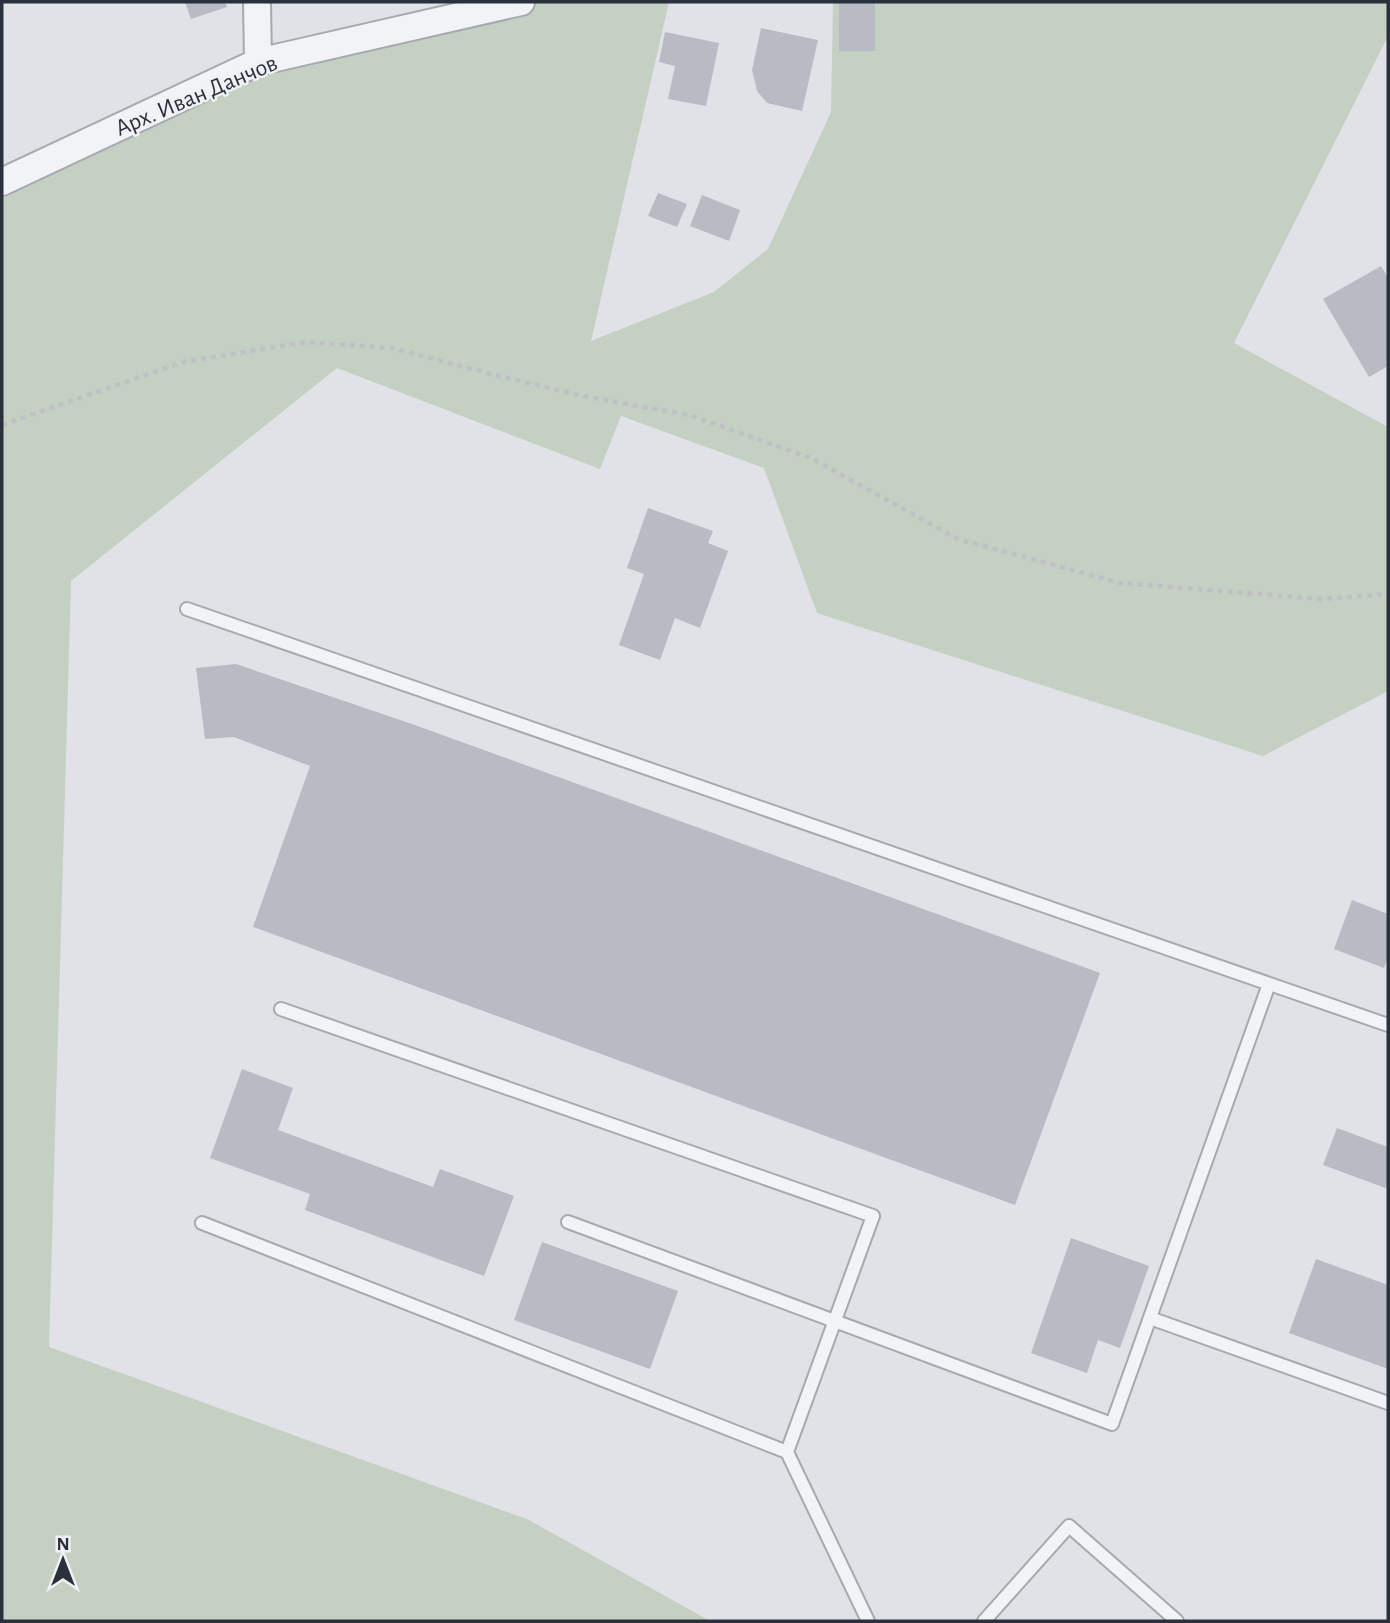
<svg xmlns="http://www.w3.org/2000/svg" width="1390" height="1623" viewBox="0 0 1390 1623" font-family="'Alegreya Sans',sans-serif">
  <style>
    .green { fill: #c4d0c2 }
    .building { fill: #b8bbc3 }
    .lines { fill: none; stroke-linecap: round; stroke-linejoin: round }
    .service-casing { stroke: #a6a9b0; stroke-width: 16 }
    .minor-casing { stroke: #a6a9b0; stroke-width: 30 }
    .path { stroke: #bec0c6; stroke-width: 4.5; stroke-dasharray: 5 5; stroke-linecap: butt }
    .service { stroke: #f2f3f6; stroke-width: 12 }
    .minor { stroke: #f2f3f6; stroke-width: 26 }
    .labels { text-anchor: middle; stroke-width: 5; stroke-linejoin: round; paint-order: stroke }
    .street-label { font-size: 24px; fill: #2a303c; stroke: #eff1f5 }
  </style>
  <rect width="100%" height="100%" fill="#e0e2e7"/>
  <!-- green -->
  <path class="green" d="M521 2H669L591 341 714 292 768 249 831 112 833 2H1388V36L1234 343 1388 427V691L1263 756 817 613 764 468 621 416 600 469 337 368 71 581 49 1347 527 1519 710 1621H2V182L258 62Z"/>
  <!-- building -->
  <path class="building" d="M185 2H225L227 7 191 19Z
    M839 2H875V51H839Z
    M761 28 818 40 802 111 767 103 757 91 752 70Z
    M665 32 719 43 706 106 668 99 675 66 659 62Z
    M658 193 687 204 677 227 648 216Z
    M702 195 740 210 729 241 690 226Z
    M1381 266 1388 278V366L1369 377 1323 299Z
    M648 508 713 531 708 543 728 551 700 628 675 618 660 660 619 645 644 574 627 568Z
    M236 664 412 724 1100 973 1015 1205 253 927 310 766 234 737 205 739 196 668Z
    M1352 900 1388 914V957L1384 968 1334 949Z
    M242 1069 293 1088 278 1130 433 1187 440 1169 514 1196 484 1276 305 1210 310 1194 210 1158Z
    M1337 1128 1388 1147V1189L1323 1165Z
    M1071 1238 1149 1266 1120 1348 1098 1340 1087 1373 1031 1353Z
    M542 1242 678 1291 650 1369 514 1320Z
    M1316 1259 1388 1285V1369L1289 1333Z"/>
  <g class="lines">
    <!-- service casing -->
    <g class="service-casing">
      <path id="service" d="M187 609 1388 1025
        M568 1222 1112 1424 1269 984
        M202 1223 787 1452 873 1216 281 1009
        M1150 1318 1388 1403
        M787 1452 868 1621
        M984 1621 1069 1526 1177 1621"/>
    </g>
    <!-- minor casing -->
    <g class="minor-casing">
      <path id="minor" d="M257 2 258 62
        M2 182 258 62 521 2"/>
    </g>
    <!-- path -->
    <path class="path" d="M2 425 183 362 306 342 392 348 499 376 583 396 689 415 811 458 958 539 1120 583 1321 599 1388 594"/>
    <!-- service -->
    <use href="#service" class="service"/>
    <!-- minor -->
    <use href="#minor" class="minor"/>
  </g>
  <g class="labels">
    <!-- street labels -->
    <g class="street-label">
      <text transform="translate(196 95) rotate(-23)" y="8">Арх. Иван Данчов</text>
    </g>
  </g>
  <!-- border -->
  <rect width="1390" height="1623" fill="none" stroke="#2a303c" stroke-width="7"/>
  <!-- north arrow -->
  <g transform="translate(63 1560)" stroke="#eff1f5" stroke-width="5" paint-order="stroke">
  <path d="M0-5L12 26L0 18L-12 26Z" fill="#2a303c"/>
  <text y="-10" font-size="19" font-weight="bold" text-anchor="middle" fill="#2a303c">N</text>
  </g>
</svg>
